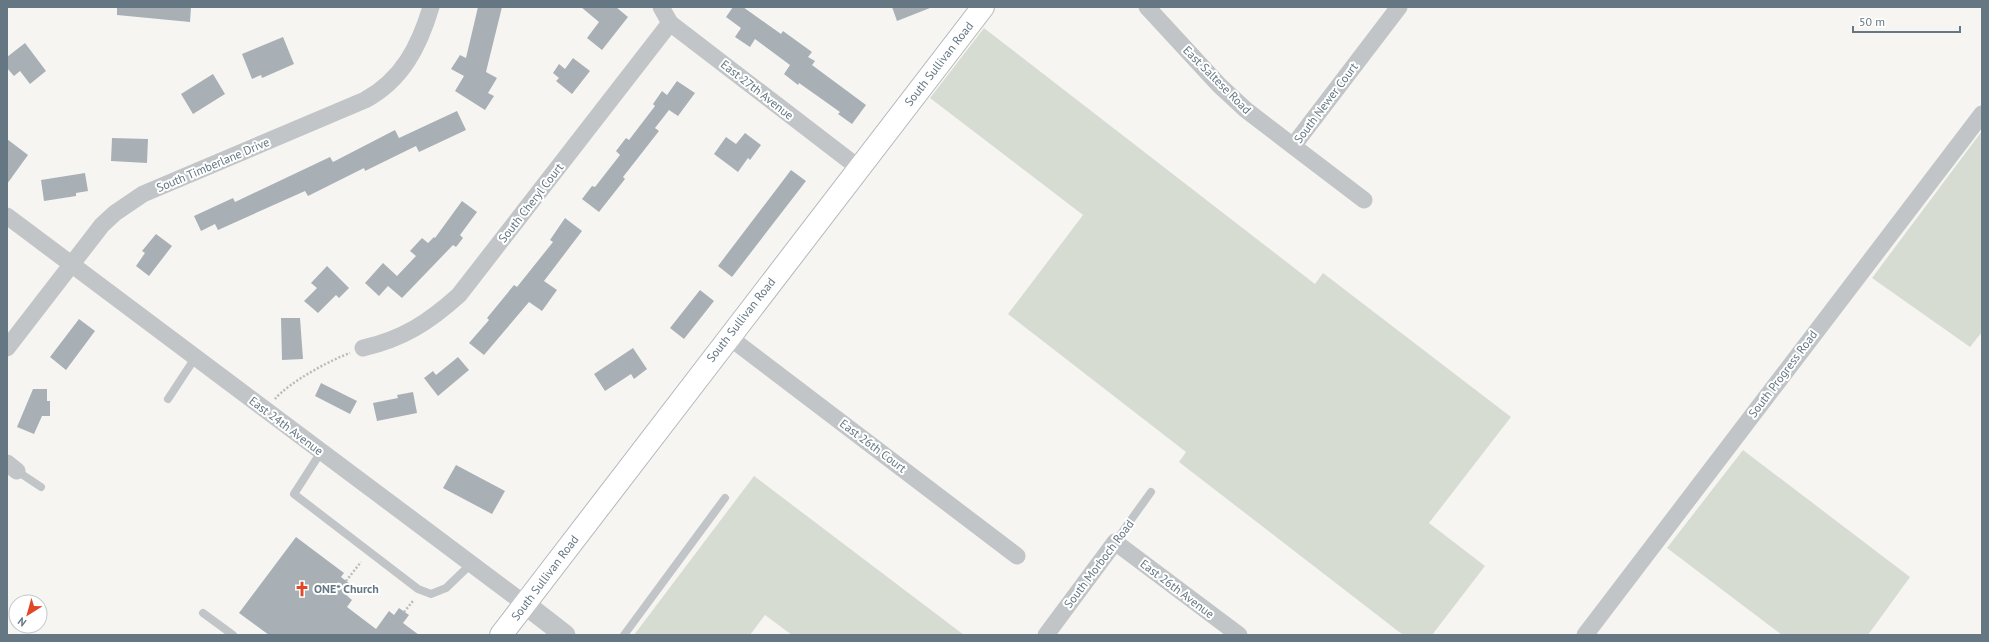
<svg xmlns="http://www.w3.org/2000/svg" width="1989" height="642" viewBox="0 0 1989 642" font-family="'PT Sans',sans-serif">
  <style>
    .green { fill: #d7dcd3 }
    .building { fill: #a8b0b5 }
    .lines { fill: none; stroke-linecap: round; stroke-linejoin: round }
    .secondary-casing { stroke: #b3b9bd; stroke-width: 24 }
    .path { stroke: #b9bcbe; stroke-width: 2.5; stroke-dasharray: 2 2; stroke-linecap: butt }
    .service { stroke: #c1c5c8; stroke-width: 8 }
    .minor { stroke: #c1c5c8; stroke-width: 17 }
    .tertiary { stroke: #c1c5c8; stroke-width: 21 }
    .secondary { stroke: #fff; stroke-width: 22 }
    .labels { text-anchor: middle; stroke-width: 4; stroke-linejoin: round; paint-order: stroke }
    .street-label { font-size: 12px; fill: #657783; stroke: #fff }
    .poi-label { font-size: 12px; font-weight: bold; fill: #657783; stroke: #fff; text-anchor: start }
  </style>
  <rect width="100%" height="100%" fill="#f6f5f2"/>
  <!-- green -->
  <path class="green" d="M984 28 1315 284 1323 273 1511 417 1429 523 1485 566 1432 635H1403L1179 462 1186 452 1008 314 1083 215 930 98Z
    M1982 131V332L1970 347 1872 278Z
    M1743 450 1910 577 1868 635H1782L1667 548Z
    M754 476 964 635H792L765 615 750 635H634Z"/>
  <!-- building -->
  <path class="building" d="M117 7H191L190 22 117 15Z
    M478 7H502L486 72 497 78 488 93 494 96 485 110 455 91 464 76 451 69 460 55 466 58Z
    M581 7H616L628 17 602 50 587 38 599 22Z
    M733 7H743L781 34 783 31 812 52 808 57 815 61 812 65 866 105 852 124 838 114 840 112 799 83 798 85 784 74 790 65 755 39 750 47 735 37 741 28 726 17Z
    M892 7H930V8L897 21Z
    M283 37 294 64 262 78 261 75 252 79 242 54Z
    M25 43 46 71 30 84 20 71 14 76 7 68V57Z
    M573 58 590 71 572 94 556 81 559 78 553 73 559 64 565 69Z
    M213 74 225 94 193 114 181 94Z
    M677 81 695 93 678 116 669 110 655 128 659 131 623 177 625 179 599 212 582 199 592 186 595 187 620 155 616 151 626 138 629 140 655 106 653 104 662 91 667 95Z
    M457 111 466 130 419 152 416 146 365 171 364 168 308 196 305 191 218 230 215 224 201 231 194 216 233 198 235 202 330 157 333 162 395 130 399 138Z
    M745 133 761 145 750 160 748 158 738 172 714 154 726 137 736 144Z
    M112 138 148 139 147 163 111 161Z
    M7 139 28 155 7 184Z
    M791 170 806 181 732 277 718 266Z
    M85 173 88 191 76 193V196L44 201 41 180Z
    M462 201 477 212 460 235 463 238 456 247 453 245 402 298 388 286 379 296 365 283 383 263 397 276 416 256 410 251 422 238 428 243 434 237 435 238Z
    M565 218 582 231 544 281 557 290 542 311 529 302 484 355 469 343 489 320 487 318 514 285 517 287 553 242 550 240Z
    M156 234 172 246 149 276 136 266 145 253 142 251Z
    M327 266 349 288 339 298 336 295 318 313 304 301 317 288 311 283Z
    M700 290 714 301 684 339 670 328Z
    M281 318H300L303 359 282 360Z
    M79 319 95 331 66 370 50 357Z
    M633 348 647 369 634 379 631 374 605 391 594 374Z
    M458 357 469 370 438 396 424 378 433 371 436 375Z
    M321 383 357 401 350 414 315 396Z
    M33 389H47V401H50V416H42L34 434 17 427Z
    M413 392 417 413 377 421 373 403 398 398 397 395Z
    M456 465 505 491 492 514 443 488Z
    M296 537 344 573 341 577 350 584 344 593 352 600 347 607 376 629 389 611 394 615 399 608 409 615 403 623 419 635H269L239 613Z"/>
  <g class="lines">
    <!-- secondary casing -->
    <g class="secondary-casing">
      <path id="secondary" d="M501 635 983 7"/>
    </g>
    <!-- path -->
    <path class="path" d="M275 399C288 383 330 360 350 353
      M346 581 361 562
      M404 612 413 601"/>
    <!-- service -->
    <path class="service" d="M168 399 195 358
      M321 452 294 494 418 589 431 594 446 588 471 564
      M17 471 41 487
      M1115 542 1151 492
      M203 613 233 635
      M624 635 725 498"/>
    <!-- minor -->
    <path class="minor" d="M661 7 670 23 859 168
      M1147 7 1219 85 1246 110 1293 146
      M1364 200 1293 146 1399 7
      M7 216 525 604
      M729 337 1017 556
      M7 348 102 225 115 213 143 194 365 100C402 80 419 47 431 7
      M363 348C403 339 429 322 459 295L670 23
      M7 463 17 471
      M1046 635 1115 542 1239 635
      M1585 635 1982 114"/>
    <!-- tertiary -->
    <path class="tertiary" d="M525 604 565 635"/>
    <!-- secondary -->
    <use href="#secondary" class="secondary"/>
  </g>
  <!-- icons -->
  <defs>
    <g id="church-bare" transform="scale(1.2)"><path d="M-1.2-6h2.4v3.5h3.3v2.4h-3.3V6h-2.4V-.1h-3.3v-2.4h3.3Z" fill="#e14626" stroke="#fff" stroke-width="2.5" paint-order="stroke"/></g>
  </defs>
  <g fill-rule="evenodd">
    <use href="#church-bare" x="302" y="589"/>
  </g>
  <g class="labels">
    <!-- street labels -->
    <g class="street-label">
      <text transform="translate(939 64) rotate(-52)" y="4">South Sullivan Road</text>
      <text transform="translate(1217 80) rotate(45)" y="4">East Saltese Road</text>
      <text transform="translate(757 90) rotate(38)" y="4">East 27th Avenue</text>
      <text transform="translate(1326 103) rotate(-53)" y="4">South Newer Court</text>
      <text transform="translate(213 165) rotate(-23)" y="4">South Timberlane Drive</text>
      <text transform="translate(531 203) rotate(-52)" y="4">South Cheryl Court</text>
      <text transform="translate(741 320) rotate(-52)" y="4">South Sullivan Road</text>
      <text transform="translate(1783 374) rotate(-53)" y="4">South Progress Road</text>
      <text transform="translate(286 426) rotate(37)" y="4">East 24th Avenue</text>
      <text transform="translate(873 446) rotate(37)" y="4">East 26th Court</text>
      <text transform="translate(1099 564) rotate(-53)" y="4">South Morboch Road</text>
      <text transform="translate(545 578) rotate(-53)" y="4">South Sullivan Road</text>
      <text transform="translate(1177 589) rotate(37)" y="4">East 26th Avenue</text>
    </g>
    <!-- poi labels -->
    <g class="poi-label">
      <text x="314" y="593">ONE* Church</text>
    </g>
  </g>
  <!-- border -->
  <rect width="1989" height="642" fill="none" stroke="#657783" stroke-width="16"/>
  <!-- north arrow -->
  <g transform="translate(28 614) rotate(217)"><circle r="19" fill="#ffffff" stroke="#c1c9cd"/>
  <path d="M0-3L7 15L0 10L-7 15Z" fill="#e14626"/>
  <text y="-6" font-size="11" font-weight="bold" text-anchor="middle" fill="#657783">N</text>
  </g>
  <!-- scale -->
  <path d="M1853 26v6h107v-6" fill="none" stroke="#657783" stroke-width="2"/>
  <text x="1859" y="26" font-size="12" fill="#657783" stroke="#ffffff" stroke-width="3" paint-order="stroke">50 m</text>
</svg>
